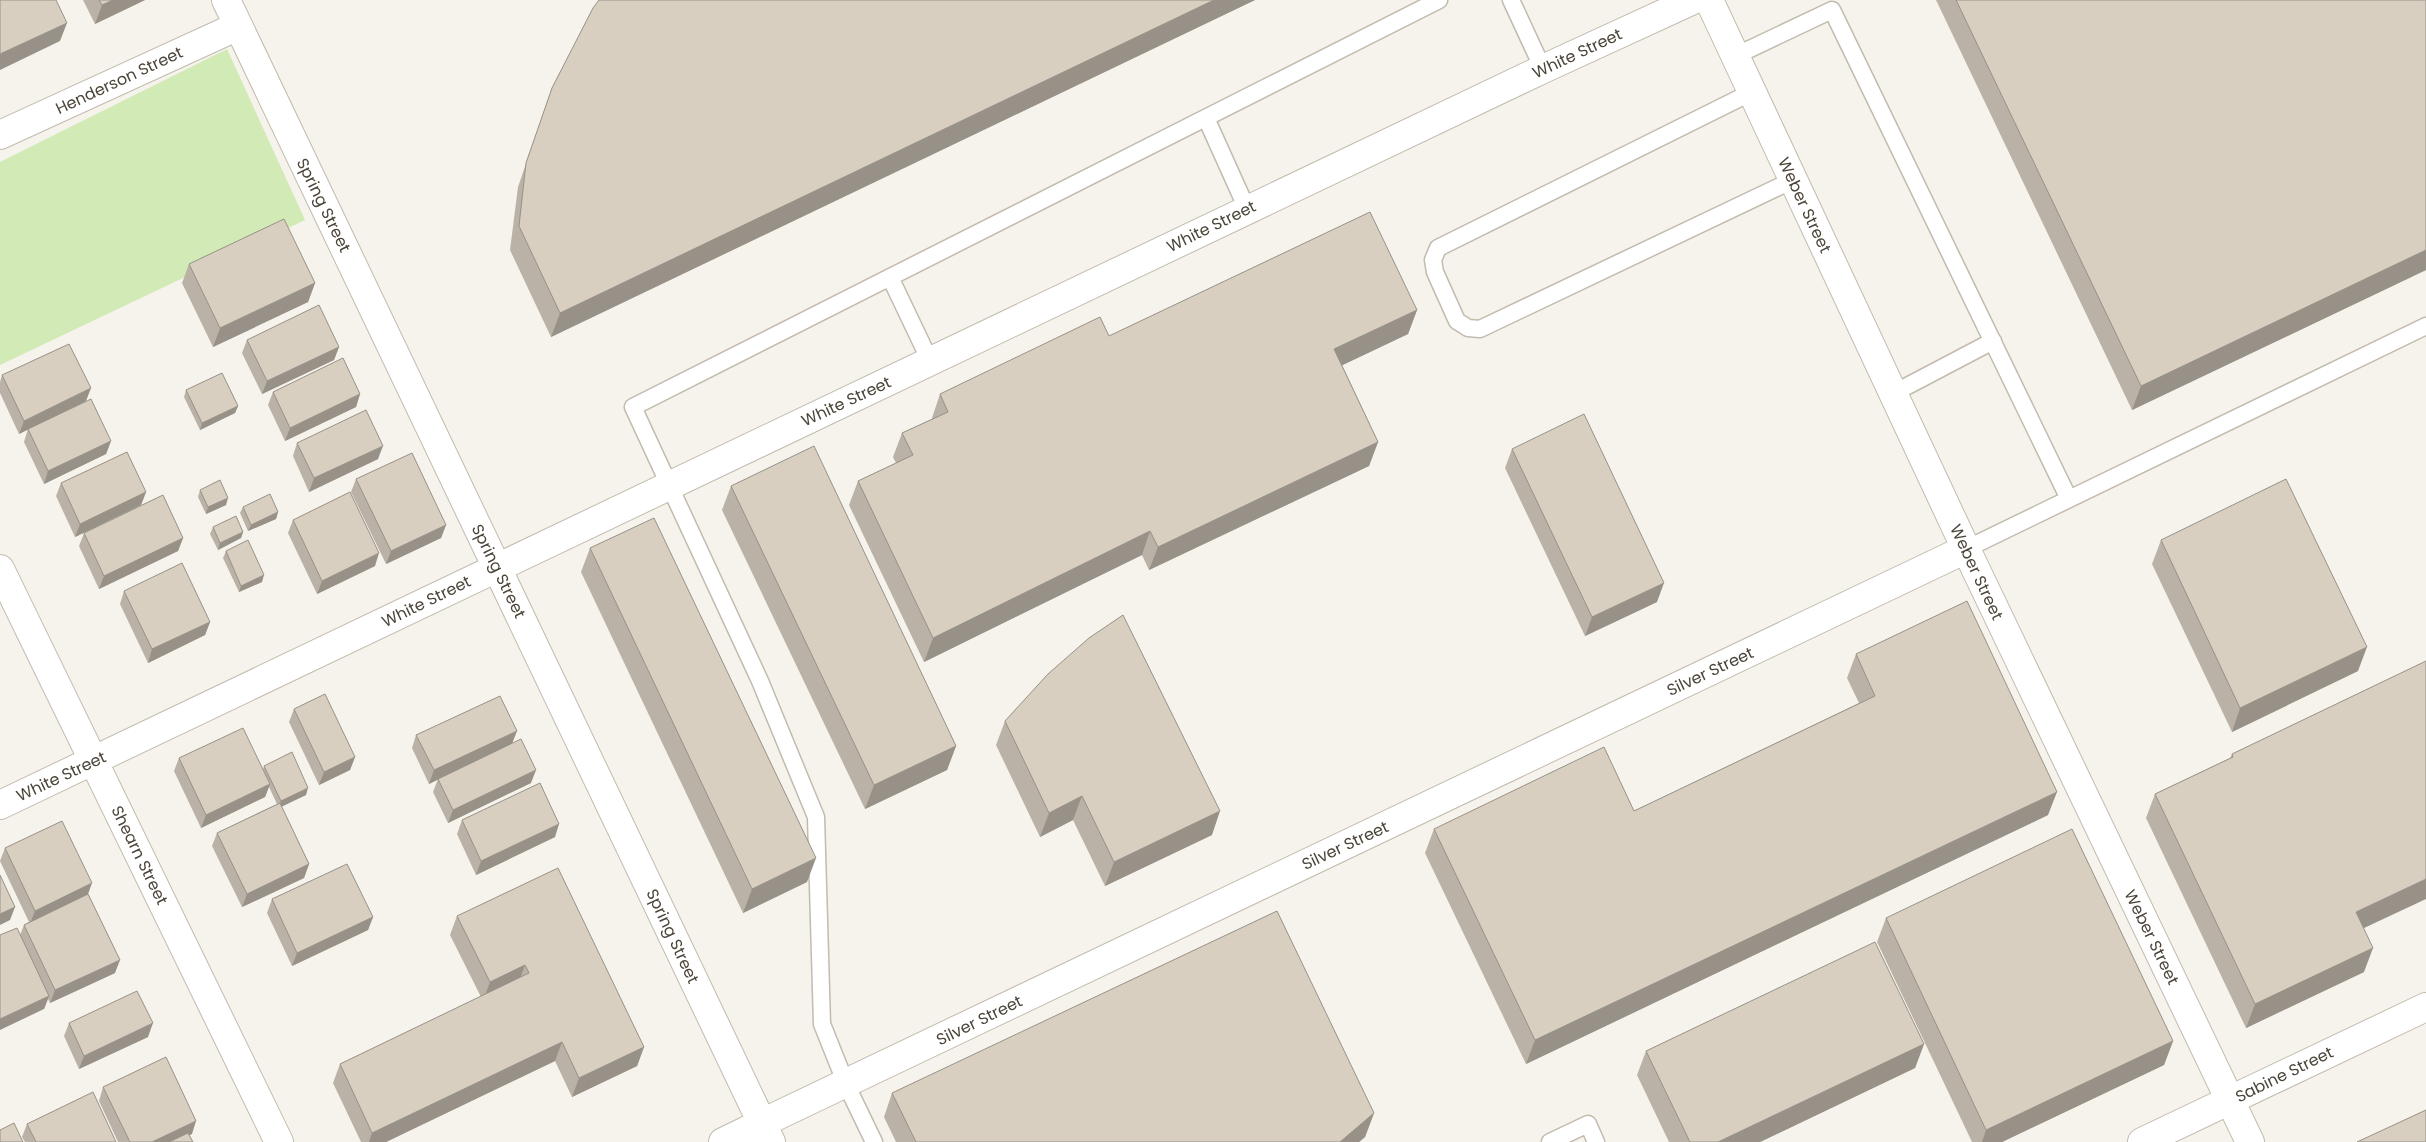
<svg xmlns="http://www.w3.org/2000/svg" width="2426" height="1142" viewBox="0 0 2426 1142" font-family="Poppins,sans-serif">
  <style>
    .grass { fill: #d2eab5 }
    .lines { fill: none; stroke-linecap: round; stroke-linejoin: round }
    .service-casing { stroke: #c2bbae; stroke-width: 19 }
    .minor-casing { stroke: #c2bbae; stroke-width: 30 }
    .tertiary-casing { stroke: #c2bbae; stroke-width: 30 }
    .service { stroke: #fff; stroke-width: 16 }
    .minor { stroke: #fff; stroke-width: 28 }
    .tertiary { stroke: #fff; stroke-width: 28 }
    .wall { fill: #bab2a6 }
    .shaded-wall { fill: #979187 }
    .building { fill: #d8cfc1; stroke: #979187 }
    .labels { text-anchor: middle; stroke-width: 4; stroke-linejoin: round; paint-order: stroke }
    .street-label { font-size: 16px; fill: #4b4439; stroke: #fff }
  </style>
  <rect width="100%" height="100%" fill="#f6f3ec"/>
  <!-- grass -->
  <path class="grass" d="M227 49 305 220 0 365V162Z"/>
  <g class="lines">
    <!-- service casing -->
    <g class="service-casing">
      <path id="service" d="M1511 0 1543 69
        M1735 56 1832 10 2069 499
        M1752 92 1438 248 1433 260 1435 272 1457 321 1468 328 1480 329 1793 180
        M1206 118 1247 209
        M890 277 930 361
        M1894 393 1993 341
        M1966 549 2426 326
        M874 1142 846 1084 822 1024 816 817 760 681 633 407 1439 0
        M1550 1142 1588 1124 1596 1142"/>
    </g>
    <!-- minor casing -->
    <g class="minor-casing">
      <path id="minor" d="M1709 0 1966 549 2250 1142
        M0 135 238 26
        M0 569 279 1142
        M0 805 1543 69 1693 0
        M762 1123 1966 549
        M2142 1142 2426 1007"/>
    </g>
    <!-- tertiary casing -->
    <g class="tertiary-casing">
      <path id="tertiary" d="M226 0 771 1142
        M723 1142 762 1123"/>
    </g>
    <!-- service -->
    <use href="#service" class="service"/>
    <!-- minor -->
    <use href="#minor" class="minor"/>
    <!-- tertiary -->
    <use href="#tertiary" class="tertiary"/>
  </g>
  <!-- wall -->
  <path class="wall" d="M83 0H145L95 24Z
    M599 0H1255L551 337 510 250 518 187 552 88Z
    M1936 0H2426V270L2132 410Z
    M189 264 315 283 308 302 213 347 182 283Z
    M1417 310 1408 334 1342 365 1378 442 1369 466 1149 570 1142 555 924 662 849 505 858 481 896 463 893 457 902 433 932 419V418L940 394 1109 336Z
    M247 340 339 347 334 360 262 394 242 353Z
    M2 375 86 401 19 434 0 393V382Z
    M186 390 238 406 235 413 200 430 184 397Z
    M273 392 360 394 356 407 285 441 268 405Z
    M28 429 111 441 106 454 44 484 24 442Z
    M297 443 378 459 309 492 293 456Z
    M1512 449 1657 602 1585 636 1505 468Z
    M356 479 446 525 441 538 386 564 351 492Z
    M61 483 146 492 141 505 75 537 56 496Z
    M731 486 956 746 947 770 865 809 722 510Z
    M200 490 226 505 206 514 198 497Z
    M243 507 278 512 276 519 248 531 240 513Z
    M293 520 375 566 317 594 288 533Z
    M213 527 243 532 241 538 218 550 210 534Z
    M84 533 183 538 178 551 99 589 79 546Z
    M2161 540 2358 671 2232 732 2152 564Z
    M590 548 807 882 743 913 581 572Z
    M226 551 262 582 239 592 223 558Z
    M124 591 210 622 205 635 148 663 120 604Z
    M1856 654 2048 815 1526 1064 1425 853 1434 829 1634 811 1859 703 1847 678Z
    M294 709 355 757 350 770 319 785 289 722Z
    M1005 721 1212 835 1105 886 1073 820 1040 837 996 745Z
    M416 735 512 743 531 783 448 823 433 792 438 779 429 784 412 748Z
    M2232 754 2363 928 2364 972 2246 1028 2146 818 2155 794 2230 758Z
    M179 758 263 770 264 766 306 795 281 806 309 864 304 878 242 907 212 846 217 833 277 804 269 787 265 797 201 828 174 771Z
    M462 820 555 837 476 875 457 834Z
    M5 848 88 894 115 973 50 1003 48 999 44 1009 20 935 24 925 29 922 0 861Z
    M272 899 373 917 368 930 292 966 267 913Z
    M457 916 644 1047 637 1066 572 1097 555 1061 386 1142H361L333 1083 340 1064 481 997 450 935Z
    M1886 918 2173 1041 2164 1065 2002 1142H1972L1877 942Z
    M69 1023 148 1037 79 1069 64 1036Z
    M1924 1044 1915 1068 1760 1142H1669L1637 1075 1646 1051Z
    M103 1087 192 1134 189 1135 193 1142H118L99 1101Z
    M892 1093 1374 1113 1365 1137 1359 1142H896L884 1117Z
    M27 1124 116 1142H25L22 1137Z"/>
  <!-- shaded-wall -->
  <path class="shaded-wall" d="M113 0H145L95 24 102 5Z
    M1214 0H1255L551 337 560 313Z
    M67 23 60 41 0 70V54Z
    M2426 250V270L2132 410 2141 386Z
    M315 283 308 302 213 347 220 328Z
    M1417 310 1408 334 1326 373 1334 349Z
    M339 347 334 360 262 394 267 381Z
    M91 388 86 401 19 434 24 421Z
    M360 394 356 407 285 441 290 428Z
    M238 406 235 413 200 430 202 423Z
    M111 441 106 454 44 484 48 471Z
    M1378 442 1369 466 1149 570 1158 547Z
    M383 446 378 459 309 492 314 478Z
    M146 492 141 505 75 537 80 524Z
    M228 498 226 505 206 514 208 507Z
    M278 512 276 519 248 531 251 525Z
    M446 525 441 538 386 564 391 551Z
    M1150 531 1142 555 924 662 933 638Z
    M243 532 241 538 218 550 220 543Z
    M183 538 178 551 99 589 104 576Z
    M379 553 375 566 317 594 322 581Z
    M264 575 262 582 239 592 241 586Z
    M1664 583 1657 602 1585 636 1592 617Z
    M210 622 205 635 148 663 152 649Z
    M2367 647 2358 671 2232 732 2240 708Z
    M517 731 512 744 429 784 434 770Z
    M956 746 947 770 865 809 874 785Z
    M355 757 350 770 319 785 324 772Z
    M536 770 531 783 448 823 453 810Z
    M270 784 265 797 201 828 206 815Z
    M308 788 306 795 279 808 281 801Z
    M2057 792 2048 815 1526 1064 1535 1040Z
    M1082 796 1073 820 1040 837 1049 813Z
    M1220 811 1212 835 1105 886 1114 862Z
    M559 824 555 837 476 875 481 861Z
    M816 858 807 882 743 913 752 889Z
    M309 864 304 878 242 907 247 894Z
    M2426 879V899L2347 936 2356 912Z
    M92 883 87 897 30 924 35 911Z
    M15 907 10 920 0 925V914Z
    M373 917 368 930 292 966 297 953Z
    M2373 948 2364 972 2246 1028 2255 1004Z
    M120 960 115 973 50 1003 55 990Z
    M525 965 518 984 483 1001 490 982Z
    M49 996 44 1009 0 1030V1019Z
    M153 1023 148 1037 79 1069 84 1056Z
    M2173 1041 2164 1065 2002 1142H1982L1986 1130Z
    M562 1042 555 1061 386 1142H369L372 1133Z
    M1924 1044 1915 1068 1760 1142H1718Z
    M644 1047 637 1066 572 1097 579 1078Z
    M1374 1113 1365 1137 1359 1142H1340Z
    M196 1121 192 1134 175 1142H152Z"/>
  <!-- building -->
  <path class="building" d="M0 0H56L67 23 0 54Z
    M99 0H113L102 5Z
    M599 0H1214L560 313 519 226 526 163 552 88 593 8Z
    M1956 0H2426V250L2141 386Z
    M1370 212 1417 310 1334 349 1378 442 1158 547 1150 531 933 638 858 481 913 455 902 433 948 412 940 394 1100 317 1109 336Z
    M284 219 315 283 220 328 189 264Z
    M319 305 339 347 267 381 247 340Z
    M69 344 91 388 24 421 2 375Z
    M343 358 360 394 290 428 273 392Z
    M222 373 238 406 202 423 186 390Z
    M91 399 111 441 48 471 28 429Z
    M366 410 383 446 314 478 297 443Z
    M1584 414 1664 583 1592 617 1512 449Z
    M814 446 956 746 874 785 731 486Z
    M127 452 146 492 80 524 61 483Z
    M412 453 446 525 391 551 356 479Z
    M2286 479 2367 647 2240 708 2161 540Z
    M220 480 228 498 208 507 200 490Z
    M350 492 379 553 322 581 293 520Z
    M270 494 278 512 251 525 243 507Z
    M163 495 183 538 104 576 84 533Z
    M236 516 243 532 220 543 213 527Z
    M654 518 816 858 752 889 590 548Z
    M248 540 264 575 241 586 226 551Z
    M182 563 210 622 152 649 124 591Z
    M1967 601 2057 792 1535 1040 1434 829 1604 747 1634 811 1875 696 1856 654Z
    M1123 615 1220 811 1114 862 1082 796 1049 813 1005 721 1048 674 1089 638Z
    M2426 661V879L2356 912 2373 948 2255 1004 2155 794 2233 757 2232 754Z
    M325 694 355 757 324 772 294 709Z
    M500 696 517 731 434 770 416 735Z
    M243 728 270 784 206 815 179 758Z
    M521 739 536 770 453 810 438 779Z
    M292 752 308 788 281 801 264 766Z
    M540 783 559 824 481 861 462 820Z
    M280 803 309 864 247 894 217 833Z
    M62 821 92 883 35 911 5 848Z
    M2072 829 2173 1041 1986 1130 1886 918Z
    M347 864 373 917 297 953 272 899Z
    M558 868 644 1047 579 1078 562 1042 372 1133 340 1064 529 973 525 965 490 982 457 916Z
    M0 875 15 907 0 914Z
    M88 894 120 960 55 990 24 925Z
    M1277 911 1374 1113 1340 1142H916L892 1093Z
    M17 928 49 996 0 1019V935Z
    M1875 942 1924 1044 1718 1142H1690L1646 1051Z
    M137 991 153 1023 84 1056 69 1023Z
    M166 1057 196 1121 152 1142H130L103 1087Z
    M93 1092 116 1142H36L27 1124Z
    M2426 1110V1142H2357Z
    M14 1123 23 1142H0V1130Z
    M188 1133 193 1142H169Z"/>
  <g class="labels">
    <!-- street labels -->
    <g class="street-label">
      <text transform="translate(1577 53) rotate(-25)" y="6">White Street</text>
      <text transform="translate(119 80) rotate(-25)" y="6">Henderson Street</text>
      <text transform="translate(324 205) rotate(64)" y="6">Spring Street</text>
      <text transform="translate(1805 205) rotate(65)" y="6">Weber Street</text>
      <text transform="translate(1211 226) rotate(-26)" y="6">White Street</text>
      <text transform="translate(846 401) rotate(-25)" y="6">White Street</text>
      <text transform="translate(499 571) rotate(64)" y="6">Spring Street</text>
      <text transform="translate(1977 572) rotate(65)" y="6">Weber Street</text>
      <text transform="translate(426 601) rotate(-26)" y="6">White Street</text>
      <text transform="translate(1710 671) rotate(-25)" y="6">Silver Street</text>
      <text transform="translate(61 776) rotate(-25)" y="6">White Street</text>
      <text transform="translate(1345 845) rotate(-25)" y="6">Silver Street</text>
      <text transform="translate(140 855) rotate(64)" y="6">Shearn Street</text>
      <text transform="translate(673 936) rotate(65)" y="6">Spring Street</text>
      <text transform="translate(2152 937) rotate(64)" y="6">Weber Street</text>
      <text transform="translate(979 1020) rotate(-26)" y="6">Silver Street</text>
      <text transform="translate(2284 1074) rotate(-26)" y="6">Sabine Street</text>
    </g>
  </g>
</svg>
